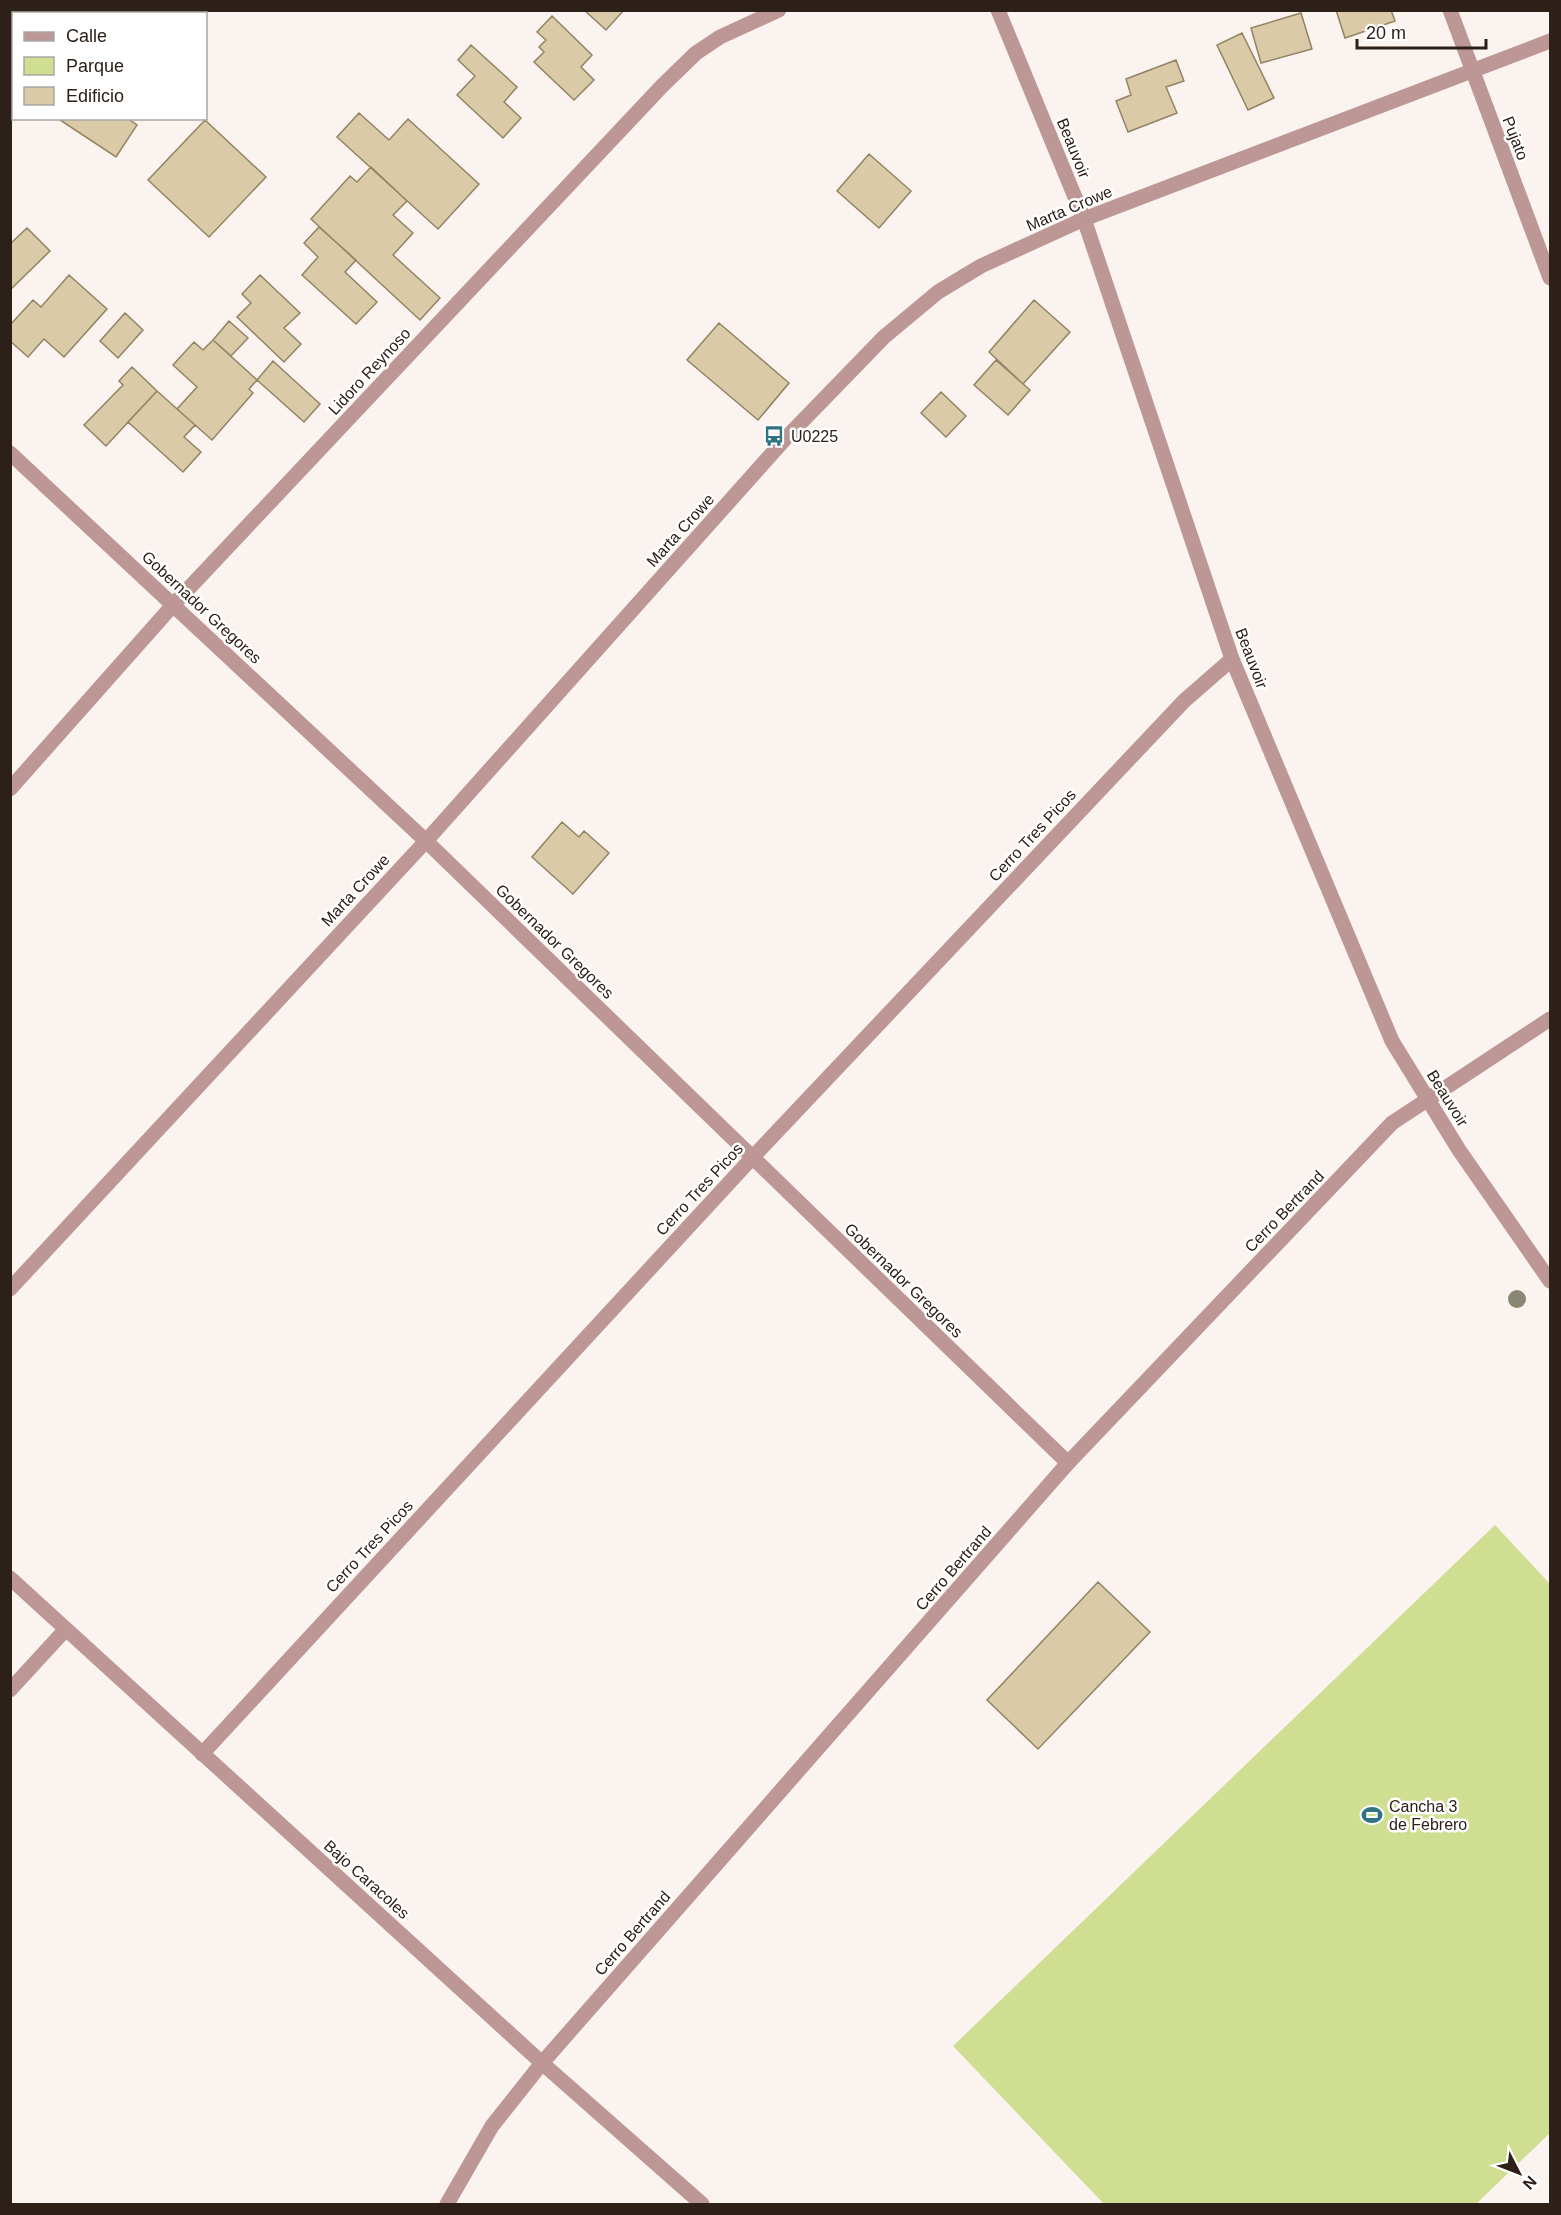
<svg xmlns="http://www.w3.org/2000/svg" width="1561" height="2215" viewBox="0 0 1561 2215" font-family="Arial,sans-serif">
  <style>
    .green { fill: #cfde91 }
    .building { fill: #dbcaa8; stroke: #928362; stroke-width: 1.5 }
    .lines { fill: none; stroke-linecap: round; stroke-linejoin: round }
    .minor { stroke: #bd9795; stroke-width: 15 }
    .tertiary { stroke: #bd9795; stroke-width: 15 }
    .tree { fill: #888773 }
    .labels { text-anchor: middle; stroke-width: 5; stroke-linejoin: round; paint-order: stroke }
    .street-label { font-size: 16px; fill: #2d2018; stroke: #fff }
    .poi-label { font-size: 16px; fill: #2d2018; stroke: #fff; text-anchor: start }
  </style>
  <rect width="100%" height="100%" fill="#fbf3ef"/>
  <!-- green -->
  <path class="green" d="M1495 1525 1550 1584V2133L1476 2204H1104L953 2046Z"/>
  <!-- building -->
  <path class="building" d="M584 10H624L606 30Z
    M1336 10H1391L1395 21 1345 38Z
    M1301 13 1312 49 1261 63 1251 28Z
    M552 16 592 55 581 67 594 80 574 100 534 62 544 52 539 47 546 40 537 32Z
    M1242 33 1274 98 1248 110 1217 45Z
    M471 45 517 87 504 102 521 118 503 138 457 95 475 76 458 60Z
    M1176 60 1184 81 1166 87 1177 113 1128 132 1116 101 1131 95 1126 79Z
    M359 113 389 140 408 119 479 184 438 229 337 137Z
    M57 118H127L137 125 116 157Z
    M205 120 266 177 209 237 148 180Z
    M869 154 911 191 879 228 837 191Z
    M371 167 407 201 393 215 413 233 393 255 440 298 420 320 311 219 350 176 357 182Z
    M319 227 356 260 345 272 377 302 356 324 302 275 318 257 304 243Z
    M27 228 50 251 10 290V244Z
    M69 275 107 309 64 357 44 339 28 357 10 341V325L33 300 41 307Z
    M260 275 300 313 284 328 301 344 284 362 237 317 251 303 242 294Z
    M1034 300 1070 332 1023 384 989 352Z
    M125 313 143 330 118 358 100 341Z
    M229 321 248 338 231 356 213 340Z
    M719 323 789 383 758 420 687 360Z
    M213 340 257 380 249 389 253 393 212 440 177 409 197 387 173 365 194 342 203 350Z
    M996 360 1030 390 1008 415 974 385Z
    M273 361 320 404 304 422 257 380Z
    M132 367 157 391 106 446 84 425 123 385 119 381Z
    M157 391 195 425 184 437 201 452 183 472 128 422Z
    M941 392 966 416 946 437 921 413Z
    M562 822 579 837 584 831 609 853 573 894 532 857Z
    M1098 1582 1150 1632 1038 1749 987 1700Z"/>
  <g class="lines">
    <!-- minor -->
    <path class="minor" d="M998 10 1084 219 1232 659 1392 1041 1459 1150 1550 1281
      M1450 10 1550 278
      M10 453 426 841 1068 1463
      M10 789 174 604 662 86 696 53 720 37 779 10
      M10 1578 542 2063 702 2204
      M10 1690 66 1629
      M202 1754 752 1158 1184 701 1232 659
      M447 2204 492 2126 542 2063 1068 1463 1392 1123 1550 1019"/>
    <!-- tertiary -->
    <path class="tertiary" d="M10 1289 426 841 785 439 884 337 938 292 981 266 1084 219 1550 41"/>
  </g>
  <!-- trees -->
  <circle class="tree" cx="1517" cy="1299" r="9"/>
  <!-- icons -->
  <defs>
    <g id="bus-bare" transform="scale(1.62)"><path d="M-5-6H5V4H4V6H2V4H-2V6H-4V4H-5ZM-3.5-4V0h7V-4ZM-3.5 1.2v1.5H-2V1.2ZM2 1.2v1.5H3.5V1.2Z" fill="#2f7482" stroke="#fff" stroke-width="2.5" paint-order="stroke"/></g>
    <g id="stadium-bare" transform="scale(1.62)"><path d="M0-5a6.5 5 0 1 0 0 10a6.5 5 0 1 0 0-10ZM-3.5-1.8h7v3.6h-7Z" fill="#2f7482" stroke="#fff" stroke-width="2.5" paint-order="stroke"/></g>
  </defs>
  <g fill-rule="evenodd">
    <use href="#bus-bare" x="774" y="436"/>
    <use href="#stadium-bare" x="1372" y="1815"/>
  </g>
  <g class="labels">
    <!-- street labels -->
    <g class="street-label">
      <text transform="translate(1516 138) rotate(69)" y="6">Pujato</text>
      <text transform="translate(1074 148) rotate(68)" y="6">Beauvoir</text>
      <text transform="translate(1069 208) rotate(-23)" y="6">Marta Crowe</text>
      <text transform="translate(369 371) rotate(-47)" y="6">Lidoro Reynoso</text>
      <text transform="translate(680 530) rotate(-48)" y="6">Marta Crowe</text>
      <text transform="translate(202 607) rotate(43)" y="6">Gobernador Gregores</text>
      <text transform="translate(1252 658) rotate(69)" y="6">Beauvoir</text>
      <text transform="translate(1032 835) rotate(-47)" y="6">Cerro Tres Picos</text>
      <text transform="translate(355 890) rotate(-47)" y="6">Marta Crowe</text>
      <text transform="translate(555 941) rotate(44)" y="6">Gobernador Gregores</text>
      <text transform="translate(1448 1098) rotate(58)" y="6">Beauvoir</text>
      <text transform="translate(699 1189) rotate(-47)" y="6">Cerro Tres Picos</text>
      <text transform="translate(1284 1211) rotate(-46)" y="6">Cerro Bertrand</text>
      <text transform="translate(904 1280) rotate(44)" y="6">Gobernador Gregores</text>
      <text transform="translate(369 1546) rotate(-47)" y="6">Cerro Tres Picos</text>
      <text transform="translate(953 1568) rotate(-49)" y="6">Cerro Bertrand</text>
      <text transform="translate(367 1879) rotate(42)" y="6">Bajo Caracoles</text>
      <text transform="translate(632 1933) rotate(-49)" y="6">Cerro Bertrand</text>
    </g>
    <!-- poi labels -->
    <g class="poi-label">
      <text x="791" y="442">U0225</text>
      <text x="1389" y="1812">Cancha 3<tspan x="1389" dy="18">de Febrero</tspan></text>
    </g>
  </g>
  <!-- border -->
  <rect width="1561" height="2215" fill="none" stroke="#2d2018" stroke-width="24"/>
  <!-- legend -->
  <rect x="12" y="12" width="195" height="108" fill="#ffffff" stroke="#aba6a3" stroke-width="1.5"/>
  <rect x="24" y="32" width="30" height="9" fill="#bd9795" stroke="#aba6a3" stroke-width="1.5"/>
  <text x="66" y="42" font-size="18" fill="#2d2018">Calle</text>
  <rect x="24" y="57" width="30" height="18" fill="#cfde91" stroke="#aba6a3" stroke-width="1.5"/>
  <text x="66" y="72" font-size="18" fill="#2d2018">Parque</text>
  <rect x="24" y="87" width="30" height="18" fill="#dbcaa8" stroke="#aba6a3" stroke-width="1.5"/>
  <text x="66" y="102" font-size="18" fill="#2d2018">Edificio</text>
  <!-- north arrow -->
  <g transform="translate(1519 2173) rotate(132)" stroke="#ffffff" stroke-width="4.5" paint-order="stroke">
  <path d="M0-4.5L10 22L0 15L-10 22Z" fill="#2d2018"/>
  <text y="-9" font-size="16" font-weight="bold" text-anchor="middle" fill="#2d2018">N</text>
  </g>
  <!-- scale -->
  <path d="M1357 39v9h129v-9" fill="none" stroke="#2d2018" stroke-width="3"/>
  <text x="1366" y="39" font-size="18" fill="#2d2018" stroke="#ffffff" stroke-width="4.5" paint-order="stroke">20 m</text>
</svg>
